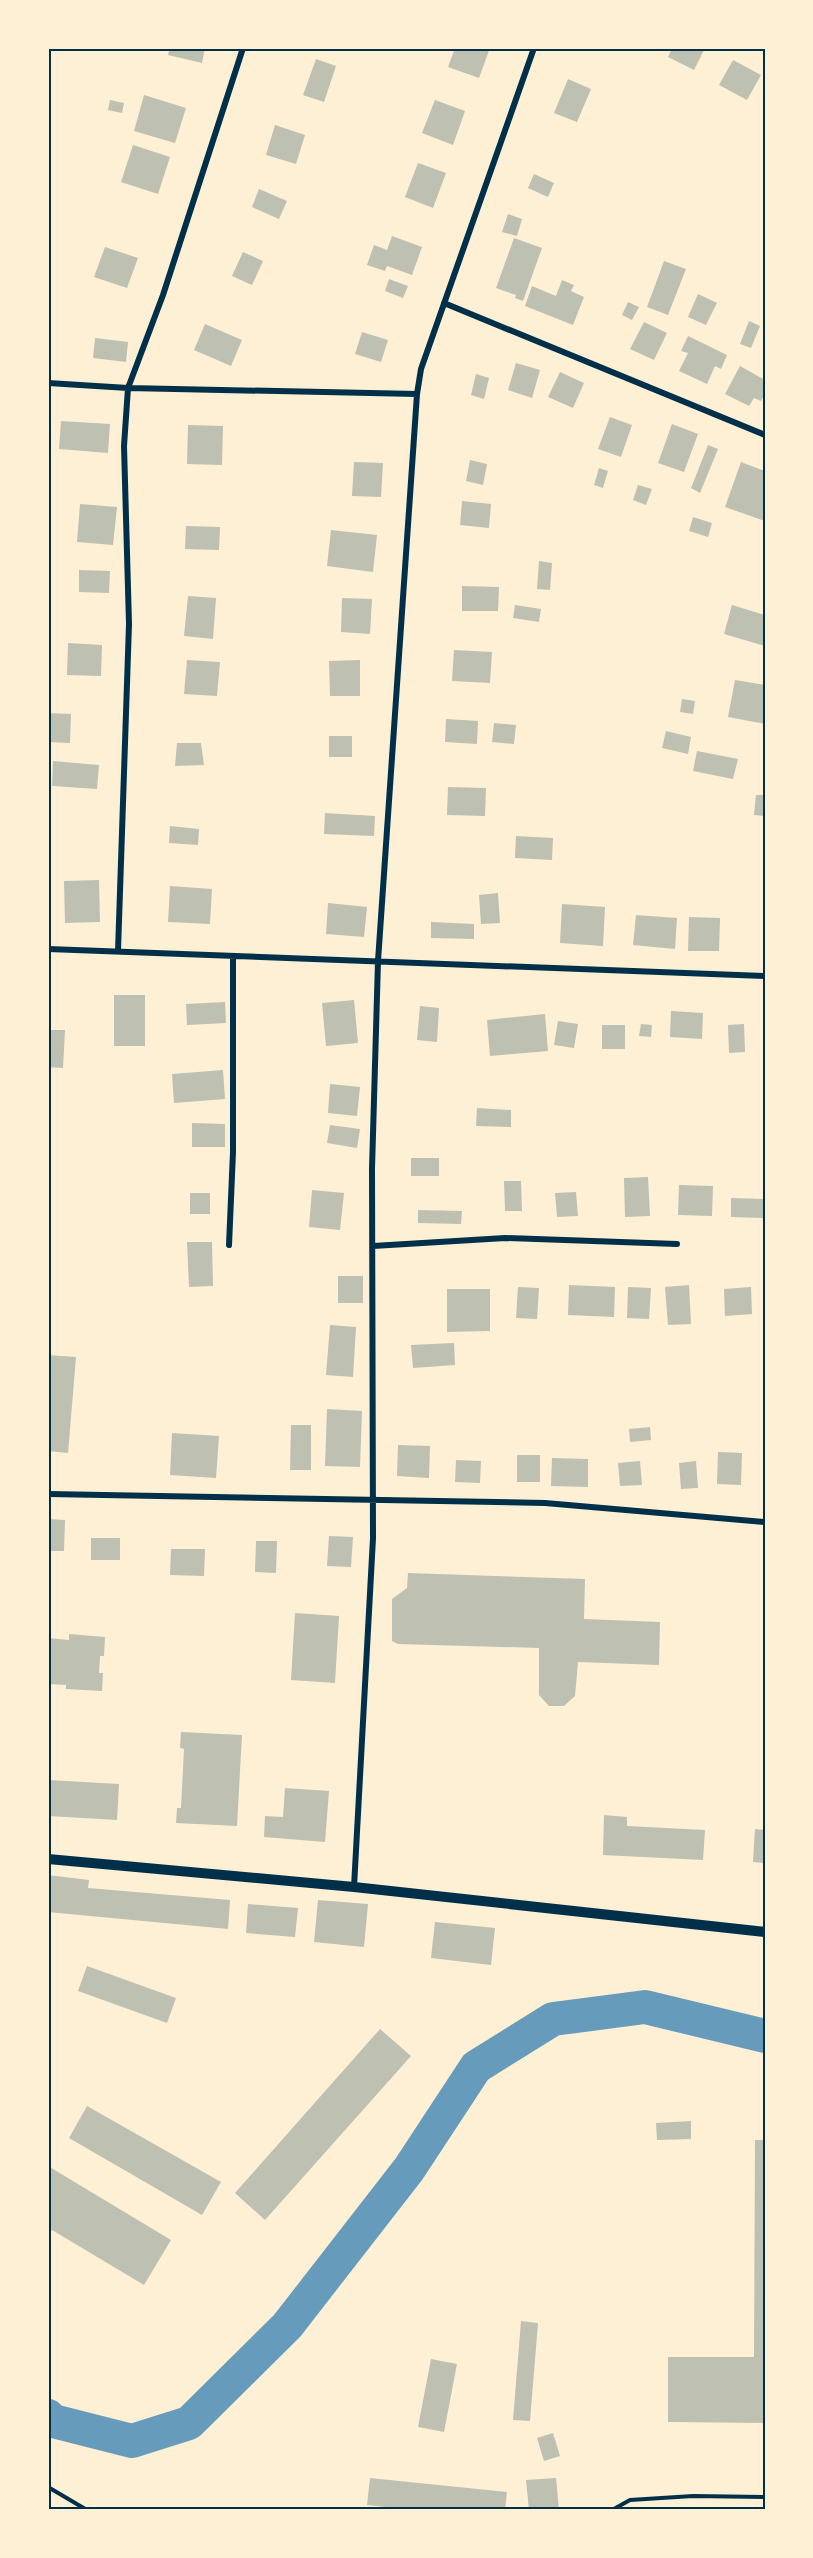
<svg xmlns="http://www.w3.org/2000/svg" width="813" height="2558" viewBox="0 0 813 2558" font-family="'Noto Serif',serif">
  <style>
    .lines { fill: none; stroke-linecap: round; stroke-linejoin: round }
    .river { stroke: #669bbc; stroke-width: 34 }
    .building { fill: #bec0b2 }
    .path { stroke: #003049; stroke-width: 4 }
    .minor { stroke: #003049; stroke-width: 6 }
    .tertiary { stroke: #003049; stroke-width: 10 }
    .neatline { fill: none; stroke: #003049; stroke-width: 2 }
  </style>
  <rect width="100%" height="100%" fill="#fdf0d5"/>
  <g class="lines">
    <!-- river -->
    <path class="river" d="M48 2416 53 2421 132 2441 189 2423 287 2326 409 2169 476 2067 553 2019 645 2007 765 2036"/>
  </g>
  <!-- building -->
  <path class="building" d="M170 48H205L202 63 168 55Z
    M455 48H490L479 78 448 67Z
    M672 48H705L694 70 668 57Z
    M316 59 336 66 324 102 303 95Z
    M733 60 761 75 747 100 719 85Z
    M568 79 591 89 577 122 554 113Z
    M144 95 186 108 175 143 134 131Z
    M110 100 124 103 122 113 108 110Z
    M435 100 465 111 453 145 422 133Z
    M275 125 305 135 296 164 266 155Z
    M133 145 170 157 158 194 121 182Z
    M418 163 446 173 433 208 405 197Z
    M534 174 554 183 548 197 528 188Z
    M259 189 287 201 279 219 252 207Z
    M508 214 522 219 517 236 502 232Z
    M392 236 422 247 412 275 387 266 385 271 367 265 374 245 387 250Z
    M514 238 542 248 523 301 515 298 516 295 496 288Z
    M105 247 138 258 127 288 94 277Z
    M243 252 263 261 252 285 232 276Z
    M664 261 686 269 668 315 647 307Z
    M389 279 408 286 403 298 385 291Z
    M562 280 574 285 571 291 584 297 573 325 525 306 532 286 556 296Z
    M698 294 717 303 706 325 688 317Z
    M628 302 639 307 632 320 622 315Z
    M749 321 760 326 751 348 740 344Z
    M644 322 667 333 654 360 630 349Z
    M205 324 242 340 231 366 194 350Z
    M362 332 388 340 381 362 355 354Z
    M688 336 727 355 721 369 715 366 707 384 679 371 688 353 681 351Z
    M95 338 128 342 126 362 93 358Z
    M516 363 540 370 532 398 508 390Z
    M740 366 765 380V394L761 401 754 398 749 406 725 394Z
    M560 372 584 383 573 408 548 397Z
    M476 374 489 378 484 399 471 395Z
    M610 417 632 425 621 457 598 449Z
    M61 421 110 424 108 453 59 449Z
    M672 424 698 434 684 472 658 463Z
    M188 425 223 426 222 465 187 464Z
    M708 445 718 449 700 493 691 488Z
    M470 460 487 464 483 485 466 481Z
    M354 462 383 463 381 497 352 496Z
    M741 462 765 471V521L725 507Z
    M599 468 608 471 603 488 594 485Z
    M638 485 652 489 646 505 633 500Z
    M462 501 491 504 489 528 460 525Z
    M80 504 117 507 113 545 77 542Z
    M693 517 712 523 708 537 689 531Z
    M186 526 220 527 219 550 185 549Z
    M331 530 377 535 373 572 327 566Z
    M539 561 552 563 550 590 537 589Z
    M79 570 110 571 109 593 79 592Z
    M462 586 499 587 498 611H462Z
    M188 596 216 598 213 639 184 636Z
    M342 598 372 599 370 634 341 632Z
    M515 605 541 609 539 622 513 618Z
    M732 605 765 615V646L724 634Z
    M68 643 102 645 101 676 67 675Z
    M454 650 492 652 490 683 452 681Z
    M187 660 220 662 217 696 184 694Z
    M360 660V696H330L329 661Z
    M735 680 765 685V724L728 717Z
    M682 699 695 701 693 714 680 712Z
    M49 713 71 714 70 743 48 742Z
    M446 719 478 721 477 744 445 742Z
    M494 723 516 725 514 744 492 742Z
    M666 731 691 737 688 754 662 748Z
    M329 736H352V757H329Z
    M177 743H201L204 765 175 766Z
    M697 751 738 759 733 779 693 771Z
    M53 761 99 765 97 789 52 786Z
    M448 787 486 788 485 816 447 815Z
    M756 795H765V816L754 815Z
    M325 813 375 816 374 836 324 834Z
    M170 826 199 829 198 845 169 843Z
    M516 836 553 838 552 860 515 858Z
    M99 880 100 922 65 923 64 881Z
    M170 886 212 889 210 924 168 922Z
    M498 893 500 923 481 924 479 895Z
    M328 903 367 907 364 937 326 934Z
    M562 904 605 907 603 946 560 943Z
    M636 915 677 918 675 949 633 945Z
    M689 917 720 918 719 951H688Z
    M431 922 474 924V939L431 938Z
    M114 995H145V1046H114Z
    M354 1000 358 1043 326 1046 322 1003Z
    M225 1002 226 1023 187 1025 186 1004Z
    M420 1006 439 1008 437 1042 417 1040Z
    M671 1011 703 1013 702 1039 670 1037Z
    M545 1014 548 1051 490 1056 487 1020Z
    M558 1021 578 1024 574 1048 554 1045Z
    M641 1024 652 1025 651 1037 639 1036Z
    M744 1024 745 1052 729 1053 728 1025Z
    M602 1025H625V1049H602Z
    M48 1030H65L63 1068 48 1067Z
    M223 1070 225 1099 174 1103 172 1074Z
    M330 1084 360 1087 357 1116 328 1113Z
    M477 1108 511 1110V1127L476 1126Z
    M192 1123 225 1124V1147H192Z
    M330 1125 360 1129 357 1148 327 1143Z
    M411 1158H439V1176H411Z
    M648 1177 650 1216 625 1217 624 1178Z
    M504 1181H521L522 1211H505Z
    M679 1185 713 1186 712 1216 678 1215Z
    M312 1190 344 1193 340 1230 309 1227Z
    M576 1192 578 1216 557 1217 555 1193Z
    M190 1193H210V1214H190Z
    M731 1198 764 1199V1218L731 1217Z
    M418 1210 462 1211 461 1224 418 1223Z
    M187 1242H212L213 1286 189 1287Z
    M338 1276H363V1303H338Z
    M569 1285 615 1287 614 1317 568 1315Z
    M689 1285 691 1324 668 1325 665 1287Z
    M518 1287 539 1288 537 1319 516 1318Z
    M628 1287 651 1288 649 1319 627 1318Z
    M751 1287 752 1314 725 1316 724 1289Z
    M447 1289H490V1331L447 1332Z
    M330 1325 356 1327 353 1377 326 1375Z
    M454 1343 455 1365 413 1368 411 1345Z
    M48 1355 76 1357 68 1453 48 1451Z
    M327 1409 362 1411 360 1467 325 1466Z
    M291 1425H311V1470H290Z
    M650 1427 651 1440 630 1442 629 1429Z
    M172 1433 219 1436 216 1478 170 1475Z
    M398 1445 430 1446 429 1478 397 1476Z
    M718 1452 742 1453 741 1485 717 1484Z
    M517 1455H540V1482H517Z
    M552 1458 588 1459V1487L551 1486Z
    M456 1460 481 1461 480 1483 455 1482Z
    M640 1461 642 1485 620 1486 618 1463Z
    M696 1461 698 1488 681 1489 679 1463Z
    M48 1519 65 1520 64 1551H48Z
    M329 1536 353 1537 351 1567 327 1566Z
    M91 1538H120V1560H91Z
    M256 1541H277L276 1573 255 1572Z
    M171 1549H205L204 1576 170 1575Z
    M408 1573 585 1579 584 1619 660 1622 659 1665 578 1662 575 1696 564 1706H549L539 1695V1648L398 1644 392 1641V1599L407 1588Z
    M295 1613 339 1616 335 1683 291 1680Z
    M69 1634 105 1637 104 1656H100L99 1673H103L102 1691 66 1689V1685L48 1684V1638L69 1640Z
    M181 1732 242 1735 237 1826 176 1823 177 1808H181L184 1749 180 1748Z
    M48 1780 119 1784 117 1820 48 1816Z
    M285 1788 329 1791 325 1842 264 1837 265 1816 283 1817Z
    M604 1815 627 1817V1826L705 1830 703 1860 603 1855Z
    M755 1829 765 1830V1863L753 1862Z
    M48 1875 89 1880 88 1888 230 1900 228 1929 48 1912Z
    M318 1900 368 1904 364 1947 314 1942Z
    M248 1904 298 1908 295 1937 246 1933Z
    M435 1922 495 1928 491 1965 431 1958Z
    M87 1966 176 1998 167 2023 78 1991Z
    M380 2029 411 2056 265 2220 235 2193Z
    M87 2106 221 2182 202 2215 69 2138Z
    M691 2121V2139L657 2140 656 2123Z
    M755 2140H765V2423L668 2422V2357H754Z
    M48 2166 171 2240 144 2285 52 2230 48 2236Z
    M521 2321 538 2323 530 2421 513 2420Z
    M431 2359 457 2364 444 2432 418 2427Z
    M553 2433 560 2456 544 2461 537 2438Z
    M370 2478 507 2492 505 2510H414L367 2505Z
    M556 2478 559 2510H529L526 2480Z"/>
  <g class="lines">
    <!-- path -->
    <path class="path" d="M48 2487 87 2510
      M612 2510 630 2500 693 2496 765 2497"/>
    <!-- minor -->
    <path class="minor" d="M444 303 765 435
      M48 383 128 388 417 394
      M48 949 765 976
      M118 951 129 624 124 446 128 388 163 295 243 48
      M229 1245 233 1152V956
      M373 1246 505 1238 677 1244
      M48 1494 545 1503 765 1522
      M354 1887 373 1538 372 1169 378 961 417 394 421 369 534 48"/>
    <!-- tertiary -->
    <path class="tertiary" d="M48 1859 354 1887 765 1932"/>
  </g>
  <!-- border -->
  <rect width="813" height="2558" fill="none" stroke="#fdf0d5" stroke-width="99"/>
  <rect x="50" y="50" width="714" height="2458" class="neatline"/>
</svg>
